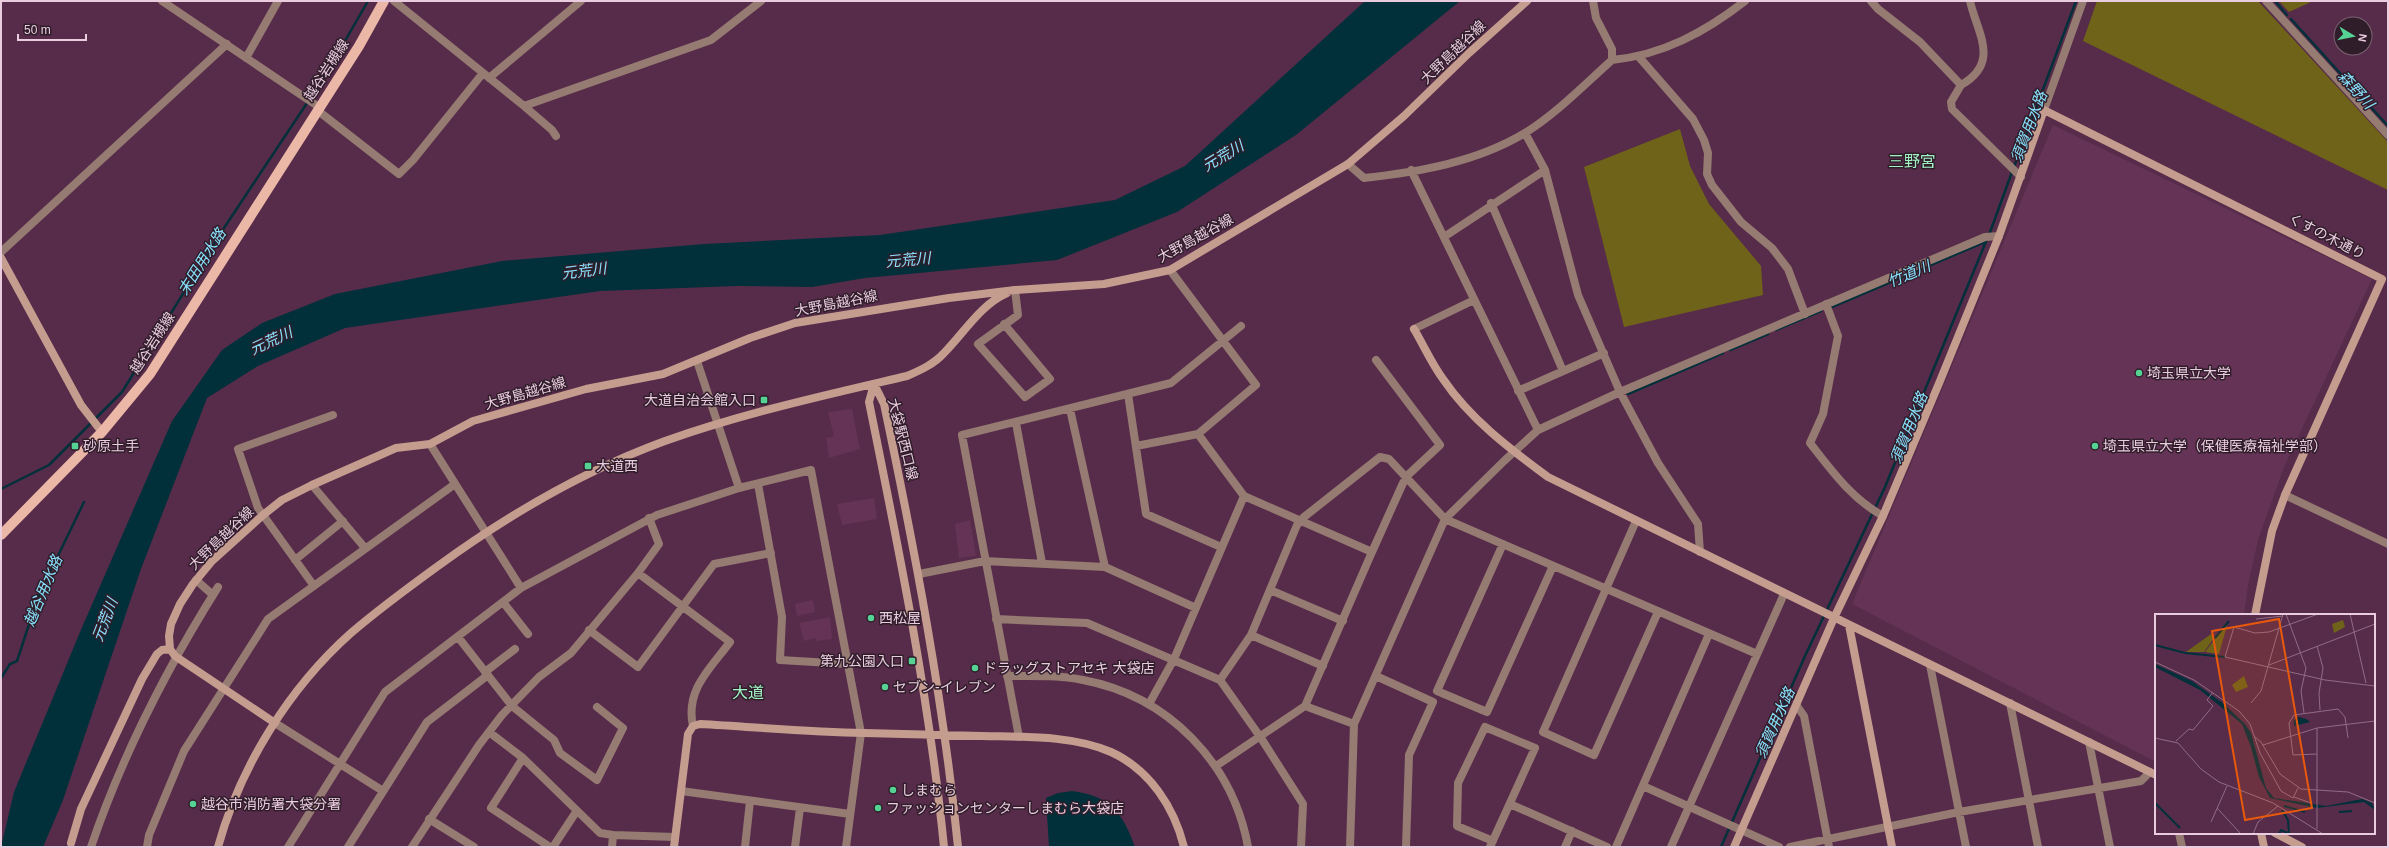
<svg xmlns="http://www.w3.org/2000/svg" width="2389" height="848" font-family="Helvetica,'Noto Sans JP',sans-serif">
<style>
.built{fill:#643356}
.green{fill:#6f6219}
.water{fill:#01303b}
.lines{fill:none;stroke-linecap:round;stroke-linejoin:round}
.stream{stroke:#01303b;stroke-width:2.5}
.street{stroke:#957b72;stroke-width:8}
.secondary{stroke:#c59d8f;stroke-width:8}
.primary{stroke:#ebb7a6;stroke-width:10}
.poi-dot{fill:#54d395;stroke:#301d2a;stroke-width:1.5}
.labels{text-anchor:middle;stroke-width:3;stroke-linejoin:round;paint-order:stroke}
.street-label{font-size:14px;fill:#e9cddf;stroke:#301d2a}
.poi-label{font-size:14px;fill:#e9cddf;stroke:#301d2a;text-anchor:start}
.water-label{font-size:15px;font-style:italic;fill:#88e3fe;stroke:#301d2a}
.quarter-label{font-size:16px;fill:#a2f1c5;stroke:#301d2a}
.inset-river{fill:none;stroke:#01303b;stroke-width:2}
.inset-road{fill:none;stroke:#916c86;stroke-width:1}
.view{fill:#e8590c;fill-opacity:0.15;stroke:#e8590c;stroke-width:2}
.inset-edge{fill:none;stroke:#e9cddf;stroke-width:2}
</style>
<rect width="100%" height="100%" fill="#572c4a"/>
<path class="built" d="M2053,125L2372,279L2284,467L2258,540L2248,585L2244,615H2156V762L1852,604Z
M852,409L860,449L829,458L826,438L834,436L828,412Z
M874,498L877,519L842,525L837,504Z
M970,520L976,556L959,558L955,524Z
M813,600L815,612L797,616L795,604Z
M830,617L832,639L816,641V638L804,641L799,623Z"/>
<path class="green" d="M2097,1H2258L2388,142V190L2083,41Z
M2279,1H2313L2289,12Z
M1680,129L1690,166L1709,204L1761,266L1763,295L1624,327L1584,167Z"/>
<path class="water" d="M1365,1H1460L1296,135L1177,212L1057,260L865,278L812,287L737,286L600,291L345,328L258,366L207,398L141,569L63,800L43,847H1L14,792L80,632L172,421L222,350L262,323L335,294L502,261L704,244L880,235L1115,200L1185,166Z
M1072,791C1110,796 1123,813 1135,847H1049L1046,798L1058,793Z"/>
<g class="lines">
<path class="stream" d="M2275,1L2287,15
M2291,19L2388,126
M2014,167L2076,1
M1989,235L2012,172
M1832,307L1985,242
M1776,330L1821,311
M1730,350L1768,334
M1628,394L1723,353
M1,489L49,465L122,392L222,231L323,79L368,1
M1,678L10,664L17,661L38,597L84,502
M1721,847L1805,656L1885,487L1987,239"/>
<path class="street" d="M162,1L319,107
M394,1L524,106L552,130L556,136
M1871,1L1878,9L1920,42L1961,85L1951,102L1952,109L2021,177
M2266,1L2388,135
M1639,57L1693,119L1704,140L1708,153L1707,174L1712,185L1741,222L1772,248L1788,269L1805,314
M246,58L278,1
M1612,60C1663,55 1705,32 1745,1
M489,78L581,1
M1961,85C2001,62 1977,33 1970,1
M524,106L711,40L761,1
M317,110L399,174L413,160L483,73
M2044,110L2083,1
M1525,133L1545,170L1578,295L1620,392L1658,463L1698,524L1700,552
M1348,164L1364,178C1419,172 1477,162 1525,133C1557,113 1584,85 1612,60V49L1596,18L1593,1
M1411,170L1538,430
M1491,203L1563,371
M1444,237L1545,170
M1,252L227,44
M1826,304L1838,336L1823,414L1810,443C1832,471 1851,498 1883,516
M1004,324L1050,379L1025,397L978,344L1018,315L1015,290
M1414,329L1474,300
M697,361L739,488
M1518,391L1604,353
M1128,394L1146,514L1221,547
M1070,409L1105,567
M1016,423L1042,563
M1198,434L1244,496
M430,444L521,588
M1136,446L1198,434L1256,385L1170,270
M758,484L782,617L780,660L848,664
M312,485L365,548
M2285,495L2388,544
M1636,521L1543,732L1594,755L1658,612
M1503,544L1437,691L1487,712L1553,566
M1372,552L1403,483L1409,474L1440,445L1376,360
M295,560L343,521
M638,573L730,642C710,669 685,690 693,726
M919,574L985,561L1105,567L1196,608
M196,580L213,595
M314,586L258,508L238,449L333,415
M1270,590L1343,621
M503,602L528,634
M996,619L1087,623L1220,680L1261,738L1303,804L1301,847
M589,630L638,667L714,564L771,553
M1251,635L1323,666
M458,637L512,706L554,740L560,753L597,780L623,728L597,707
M1930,665L1966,847
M485,672L515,649
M1007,676C1032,676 1058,675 1083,680C1168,696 1233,763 1248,847
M1376,676L1433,702L1409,755L1406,847
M1220,680L1251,635L1297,525L1304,517L1380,457L1389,459L1445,519L1757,654
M2010,703L2038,847
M1149,704L1174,659L1244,496L1372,552L1305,706L1216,766
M1305,706L1354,724
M1797,706L1804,716L1829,847
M275,723L383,791
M489,732L523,758L600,833L613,835
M1019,737L962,435L1171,383L1241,326
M2089,742L2110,847
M523,758L491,808L550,847
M1643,786L1779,847
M681,791L850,814
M1510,804L1607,847
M429,819L474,847
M2179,833L2182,847
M91,847C122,756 167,668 218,587
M147,847L149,835L184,751L268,619L455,484
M288,847L385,692L521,588L657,515L739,488L811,470L861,733L846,847
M348,847L427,722L488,675
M412,847L479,745L502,715L539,677L571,653L638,573L659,544L649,518
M553,847L576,812
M612,847L613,835L675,837
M745,847L750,801
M795,847L800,808
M1350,847L1354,724L1445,519L1504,461L1538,430L1620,392L1985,237L1999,236
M1490,847L1535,748L1485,727L1458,783L1457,826L1493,841
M1565,847L1572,831
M1616,847L1709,634
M1671,847L1784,594
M1790,847L1959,812L2141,781L2150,772"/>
<path class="secondary" d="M1,258L81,405L102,432
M1414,329C1424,346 1432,364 1443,379C1470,419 1510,449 1548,477L2156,775
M874,384L884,404C915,551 943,698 958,847
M874,384L869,402C899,550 929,697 944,847
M1849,625L1892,847
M275,723L175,656L170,649L169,636L171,624L180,604L193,584L212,561L263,515L282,500L312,485L396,448L430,444L473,421L586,389L663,374L750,338L795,323L949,298L1015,290L1104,284L1170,270L1348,164L1404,116L1469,53L1527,1
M2261,833L2264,847
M2275,833L2302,847
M71,843L81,809L142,679L157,654L162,650L170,649
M218,847C240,767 289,688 351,633C379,609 409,587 438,566C508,515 583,471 665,441C744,413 826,395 907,376C921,370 934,364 944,353C964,333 980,305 1007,293
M674,847L688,734L693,726L700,724C755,727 809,732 864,733C903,734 943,735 982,736C1023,737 1072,735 1111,752C1150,770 1174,807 1184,847
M1734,847L1834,618L1883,516L1940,381L1999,236L2044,110L2382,279L2285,495L2272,531L2255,615"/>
<path class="primary" d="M1,535L102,432L150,374L359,46L384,1"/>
</g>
<g class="poi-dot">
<circle cx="2139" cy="373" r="4"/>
<rect x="760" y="396" width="8" height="8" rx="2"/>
<rect x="71" y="442" width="8" height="8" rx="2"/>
<circle cx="2095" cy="446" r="4"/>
<rect x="584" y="462" width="8" height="8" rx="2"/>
<circle cx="871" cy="618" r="4"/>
<rect x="908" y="657" width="8" height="8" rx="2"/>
<circle cx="975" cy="668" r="4"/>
<circle cx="885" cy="687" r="4"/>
<circle cx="893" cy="790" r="4"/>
<circle cx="193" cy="804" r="4"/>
<circle cx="878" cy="808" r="4"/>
</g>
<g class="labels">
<g class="street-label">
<text transform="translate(1453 52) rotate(-44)" y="5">大野島越谷線</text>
<text transform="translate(326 70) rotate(-57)" y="5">越谷岩槻線</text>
<text transform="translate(2327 236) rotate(27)" y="5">くすの木通り</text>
<text transform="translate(1195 238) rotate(-29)" y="5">大野島越谷線</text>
<text transform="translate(836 303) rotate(-11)" y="5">大野島越谷線</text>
<text transform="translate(152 343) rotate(-57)" y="5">越谷岩槻線</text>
<text transform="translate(525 393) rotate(-16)" y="5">大野島越谷線</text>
<text transform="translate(903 439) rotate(76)" y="5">大袋駅西口線</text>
<text transform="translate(221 538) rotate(-44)" y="5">大野島越谷線</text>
</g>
<g class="poi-label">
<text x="2147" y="378">埼玉県立大学</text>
<text x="756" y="405" text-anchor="end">大道自治会館入口</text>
<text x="83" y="451">砂原土手</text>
<text x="2103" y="451">埼玉県立大学（保健医療福祉学部）</text>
<text x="596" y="471">大道西</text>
<text x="879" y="623">西松屋</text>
<text x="904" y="666" text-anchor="end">第九公園入口</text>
<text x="983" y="673">ドラッグストアセキ 大袋店</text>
<text x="893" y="692">セブン-イレブン</text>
<text x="901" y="795">しまむら</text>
<text x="201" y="809">越谷市消防署大袋分署</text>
<text x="886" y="813">ファッションセンターしまむら大袋店</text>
</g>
<g class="water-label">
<text transform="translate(2356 90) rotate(48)" y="5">森野川</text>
<text transform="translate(2029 127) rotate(-69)" y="5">須賀用水路</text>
<text transform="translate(1223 156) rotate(-31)" y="5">元荒川</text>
<text transform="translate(908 260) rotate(-5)" y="5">元荒川</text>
<text transform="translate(202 262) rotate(-58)" y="5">末田用水路</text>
<text transform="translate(584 271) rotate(-7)" y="5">元荒川</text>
<text transform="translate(1909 274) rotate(-23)" y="5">竹道川</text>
<text transform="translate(271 341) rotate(-25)" y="5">元荒川</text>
<text transform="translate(1909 428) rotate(-68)" y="5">須賀用水路</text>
<text transform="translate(43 591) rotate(-67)" y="5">越谷用水路</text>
<text transform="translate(105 620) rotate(-69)" y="5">元荒川</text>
<text transform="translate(1775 723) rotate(-66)" y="5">須賀用水路</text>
</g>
<g class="quarter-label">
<text x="1912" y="167">三野宮</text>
<text x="748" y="698">大道</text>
</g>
</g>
<g transform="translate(2155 614)">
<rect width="220" height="220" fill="#572c4a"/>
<path d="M188,6L190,13L179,19L177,10ZM73,8L64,40L50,38ZM56,20L59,24L49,38H31ZM89,62L93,73L81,78L77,71Z" fill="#6f6219"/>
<path d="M0,50L37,67L69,90L90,110L96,119L111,174L119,184L171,192L207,185L217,189L220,196L209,188L162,194L115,184L104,163L96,133L87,110L45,76L0,53ZM144,103L151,105L155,108L139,112V106Z" fill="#01303b"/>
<path class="inset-river" d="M60,24L74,7M0,31L30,39L70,43M0,189L25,214M129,192L150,198M127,196L133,206L134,220M184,198L197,197M124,220L126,216L133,219"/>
<path class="inset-road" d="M131,0L151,54L146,77L149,99M163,0L114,18L100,19L79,13L70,43L170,66L220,72M195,0L211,69M101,5L128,2M162,32L168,54L164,79L165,96M0,48L39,66L84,97L95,110L105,139L126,177L138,184L143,174M114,51L220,10M96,89L106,77L128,0M162,114V215M100,123L106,128L125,160M0,124L23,129L46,155L64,168L118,189L168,220M21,127L34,115L38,116L58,92L52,86L58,78M108,131L162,114L220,107M162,140L138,141L134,109L139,101L183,95L190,103L193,124M125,160L146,175L193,178L220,189M139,183L156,189M62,194L86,220M56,208L72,172M98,220L103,208L123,192"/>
<path class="view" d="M124,5L157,194L90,206L57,17Z"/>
<rect width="220" height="220" class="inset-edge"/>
</g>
<rect width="2389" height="848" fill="none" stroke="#e9cddf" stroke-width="4"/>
<g transform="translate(2353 36) rotate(100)"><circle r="19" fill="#301d2a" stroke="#7a6372"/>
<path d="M0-3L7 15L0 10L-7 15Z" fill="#54d395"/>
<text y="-6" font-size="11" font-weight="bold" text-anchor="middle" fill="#e9cddf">N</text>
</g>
<path d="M18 34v6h68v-6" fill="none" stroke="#e9cddf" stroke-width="2"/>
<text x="24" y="34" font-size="12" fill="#e9cddf" stroke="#301d2a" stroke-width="3" paint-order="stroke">50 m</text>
</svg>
